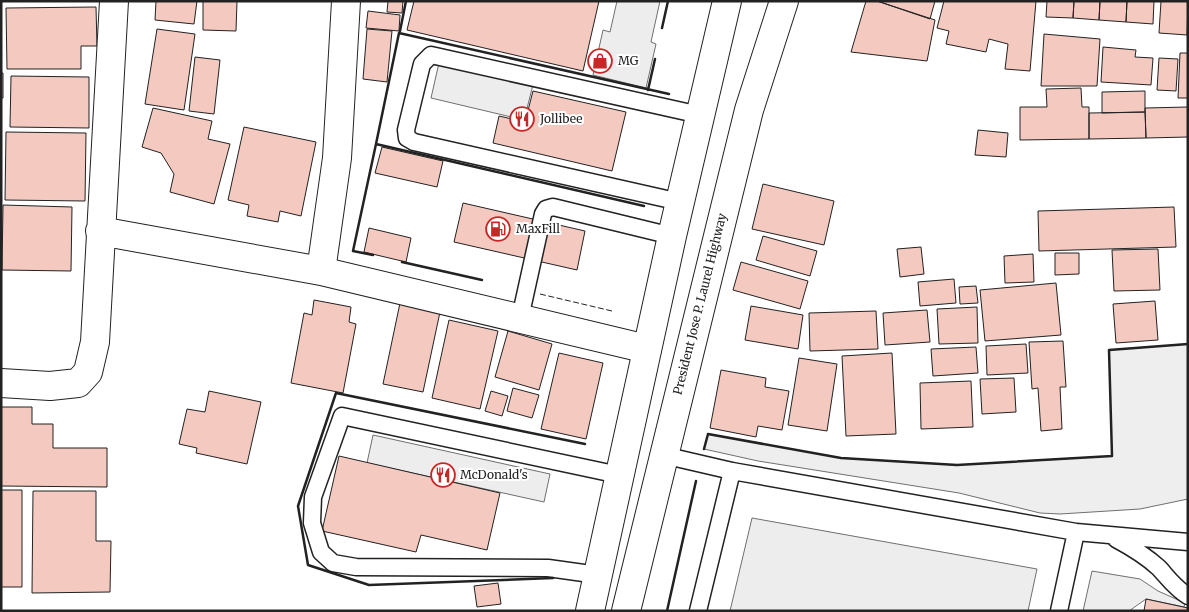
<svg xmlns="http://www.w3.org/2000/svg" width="1189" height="612" font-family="Merriweather,serif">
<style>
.green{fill:#eee;stroke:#6f6f6f}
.parking{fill:#ededed;stroke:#6f6f6f}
.building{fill:#f3c9c0;stroke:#222}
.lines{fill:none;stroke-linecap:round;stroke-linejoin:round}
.service-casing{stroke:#222;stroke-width:19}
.minor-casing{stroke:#222;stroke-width:30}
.trunk-casing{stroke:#222;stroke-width:30}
.service{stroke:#fff;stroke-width:16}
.minor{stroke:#fff;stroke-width:28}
.trunk{stroke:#fff;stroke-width:28}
.fence{stroke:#222;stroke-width:1;stroke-dasharray:6 2.5;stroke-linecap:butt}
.wall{stroke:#222;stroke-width:2.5}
.labels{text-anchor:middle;stroke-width:4;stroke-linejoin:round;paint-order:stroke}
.poi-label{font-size:12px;fill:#222;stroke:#fff;text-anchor:start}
.street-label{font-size:12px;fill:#222;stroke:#fff}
</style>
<rect width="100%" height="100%" fill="#fff"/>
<path class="green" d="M1188,344V499L1140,509L1060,514L1040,513L959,493L758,461L704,449L708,434L841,458L957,465L1112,456L1109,350Z
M1092,571L1140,579L1158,591L1185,603L1184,607L1146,599L1129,611H1083Z"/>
<path class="parking" d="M617,1H660L651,42L656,44L646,88L593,75L603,30L610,32Z
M441,54L535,77L524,120L431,98Z
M373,435L550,474L544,502L367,463Z
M752,518L1037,569L1028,611H730Z"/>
<path class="building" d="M156,1H197L194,24L155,20Z
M203,1H237L236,31L203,30Z
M388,1H403L402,13L387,12Z
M414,1H599L583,71L407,30Z
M866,1H877L935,20L927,61L851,52Z
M877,1H935L930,19Z
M944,1H1036L1030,71L1005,69L1008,44L989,39L986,52L946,44L949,31L937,28Z
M1047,1H1074L1073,18L1046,17Z
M1074,1H1100L1099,20L1073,18Z
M1100,1H1127L1126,22L1099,20Z
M1127,1H1154L1153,24L1126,22Z
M1161,1H1188L1187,35L1159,33Z
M96,7L97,46H81V69H7L6,8Z
M368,11L400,15L399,31L366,28Z
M157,29L195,34L184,110L145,104Z
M367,29L392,31L387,82L363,79Z
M1044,34L1100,39L1097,86H1041Z
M1103,47L1136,50L1135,57L1153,58L1151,85L1101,82Z
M1180,53H1188V98H1178Z
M195,57L220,60L214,114L189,111Z
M1159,58L1178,59L1176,91L1157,90Z
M1,73H3V98H1Z
M11,76L89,77V128L10,127Z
M1081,88L1082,107H1089V139L1020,140V107H1047L1046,89Z
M533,91L626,112L612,171L493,143L499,116L525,122Z
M1145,91V112L1102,113V92Z
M1188,107V137L1146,138L1145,108Z
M153,108L212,121L208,139L230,144L214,204L170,192L174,174L161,153L142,147Z
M1145,112L1146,138L1089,139V113Z
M244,127L316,142L301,216L280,211L278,222L247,216L249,205L228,200Z
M978,130L1008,133L1006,157L975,155Z
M6,132L86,133L85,201L5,200Z
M382,147L443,161L437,187L375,173Z
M763,184L834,201L824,245L752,229Z
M463,203L585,231L577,270L454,242Z
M3,205L72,207L71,271L2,270Z
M1174,207L1176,247L1039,251L1038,211Z
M369,228L411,238L406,262L364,252Z
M763,236L817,251L810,276L756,260Z
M921,247L924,274L900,277L897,249Z
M1158,249L1160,290L1114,291L1112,250Z
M1055,253H1079V274L1055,275Z
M1033,254L1034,282L1005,283L1004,256Z
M741,262L808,281L800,309L733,290Z
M954,279L956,303L920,306L918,282Z
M1056,283L1061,335L985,341L980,290Z
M976,286L978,303L960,304L959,287Z
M314,300L351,307L349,322L356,324L343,393L291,383L304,313L312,315Z
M1155,301L1158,340L1116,343L1113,304Z
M400,303L440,312L423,392L383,384Z
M751,306L803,315L798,349L745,340Z
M977,307L978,343L939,344L937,309Z
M927,310L930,342L885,345L883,313Z
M876,311L878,349L810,351L809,313Z
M449,320L498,331L480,409L432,398Z
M508,331L552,344L539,390L495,377Z
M1063,341L1066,387H1060L1062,429L1041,431L1038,388L1032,389L1029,342Z
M1026,344L1028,373L987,375L986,346Z
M976,347L978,373L933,376L931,349Z
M559,353L603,363L586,439L541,429Z
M892,353L896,434L846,436L842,356Z
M799,358L837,364L827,431L788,425Z
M721,370L766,378L765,387L789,391L782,430L758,426L756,437L710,428Z
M1014,378L1016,412L982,414L980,379Z
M971,381L973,427L921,429L920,383Z
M513,388L539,395L532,418L507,411Z
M209,391L261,402L247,464L196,453L197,448L179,444L187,409L205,412Z
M491,391L508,396L502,416L485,411Z
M1,407H32V424H53V448H107V487L1,486Z
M339,456L500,493L487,550L421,535L416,552L322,531Z
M1,490H22V587H1Z
M33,491H96V541H111L110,592L32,593Z
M498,583L501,604L477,607L474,586Z
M1146,599L1188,608V611H1144Z"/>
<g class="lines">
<g class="service-casing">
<path id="service" d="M680,202L414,142L407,138L406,130L422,64L431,55L700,115
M520,318L543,214L546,209L553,207L672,236
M663,455L732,471L1076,532L1188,542
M1116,539C1131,547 1146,556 1159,568C1169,579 1175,588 1188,596
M598,575L548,568L356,567L333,563L321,552L312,523L313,497L342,416L619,475
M698,611L732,471
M1059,611L1076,532"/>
</g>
<g class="minor-casing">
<path id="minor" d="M100,231L321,271L647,349
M321,271L337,158L346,1
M1,383L50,386L78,383L88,372L95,342L114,1"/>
</g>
<g class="trunk-casing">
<path id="trunk" d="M590,611L672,236L727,1
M626,611L749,110L784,1"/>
</g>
<use href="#service" class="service"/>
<use href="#minor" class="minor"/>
<use href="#trunk" class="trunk"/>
<path class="fence" d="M540,294L612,311"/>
<path class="wall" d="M662,28L668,1
M400,31L406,1
M648,90L655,59
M644,206L376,144L399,33L669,94
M373,255L353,251L376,144
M402,262L482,280
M704,449L708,434L841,458L957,465L1112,456L1109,350L1188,344
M553,578L369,585L308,565L298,506L336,393L585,444
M667,611L696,481"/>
</g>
<defs>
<g id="shop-ring" transform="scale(1.25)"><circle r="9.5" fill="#fff" stroke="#c62828" stroke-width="1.5"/><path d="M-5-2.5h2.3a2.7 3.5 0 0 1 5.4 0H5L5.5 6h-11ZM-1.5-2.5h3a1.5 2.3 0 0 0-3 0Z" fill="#c62828"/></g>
<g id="restaurant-ring" transform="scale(1.25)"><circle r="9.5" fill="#fff" stroke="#c62828" stroke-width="1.5"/><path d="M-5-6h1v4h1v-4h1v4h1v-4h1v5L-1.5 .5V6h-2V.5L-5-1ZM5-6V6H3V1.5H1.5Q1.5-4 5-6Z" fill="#c62828"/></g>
<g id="fuel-ring" transform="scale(1.25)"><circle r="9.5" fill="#fff" stroke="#c62828" stroke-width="1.5"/><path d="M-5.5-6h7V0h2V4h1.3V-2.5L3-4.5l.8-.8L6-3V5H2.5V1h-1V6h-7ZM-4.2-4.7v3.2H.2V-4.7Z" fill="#c62828"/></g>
</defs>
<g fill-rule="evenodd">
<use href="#shop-ring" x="600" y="61"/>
<use href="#restaurant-ring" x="522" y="119"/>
<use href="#fuel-ring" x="498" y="229"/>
<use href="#restaurant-ring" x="443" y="475"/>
</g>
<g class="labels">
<g class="poi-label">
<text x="618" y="65">MG</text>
<text x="540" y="123">Jollibee</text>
<text x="516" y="233">MaxFill</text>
<text x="460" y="479">McDonald's</text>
</g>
<g class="street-label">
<text transform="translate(700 304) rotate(-76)" y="4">President Jose P. Laurel Highway</text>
</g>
</g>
<rect width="1189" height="612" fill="none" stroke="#222222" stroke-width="5"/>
</svg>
